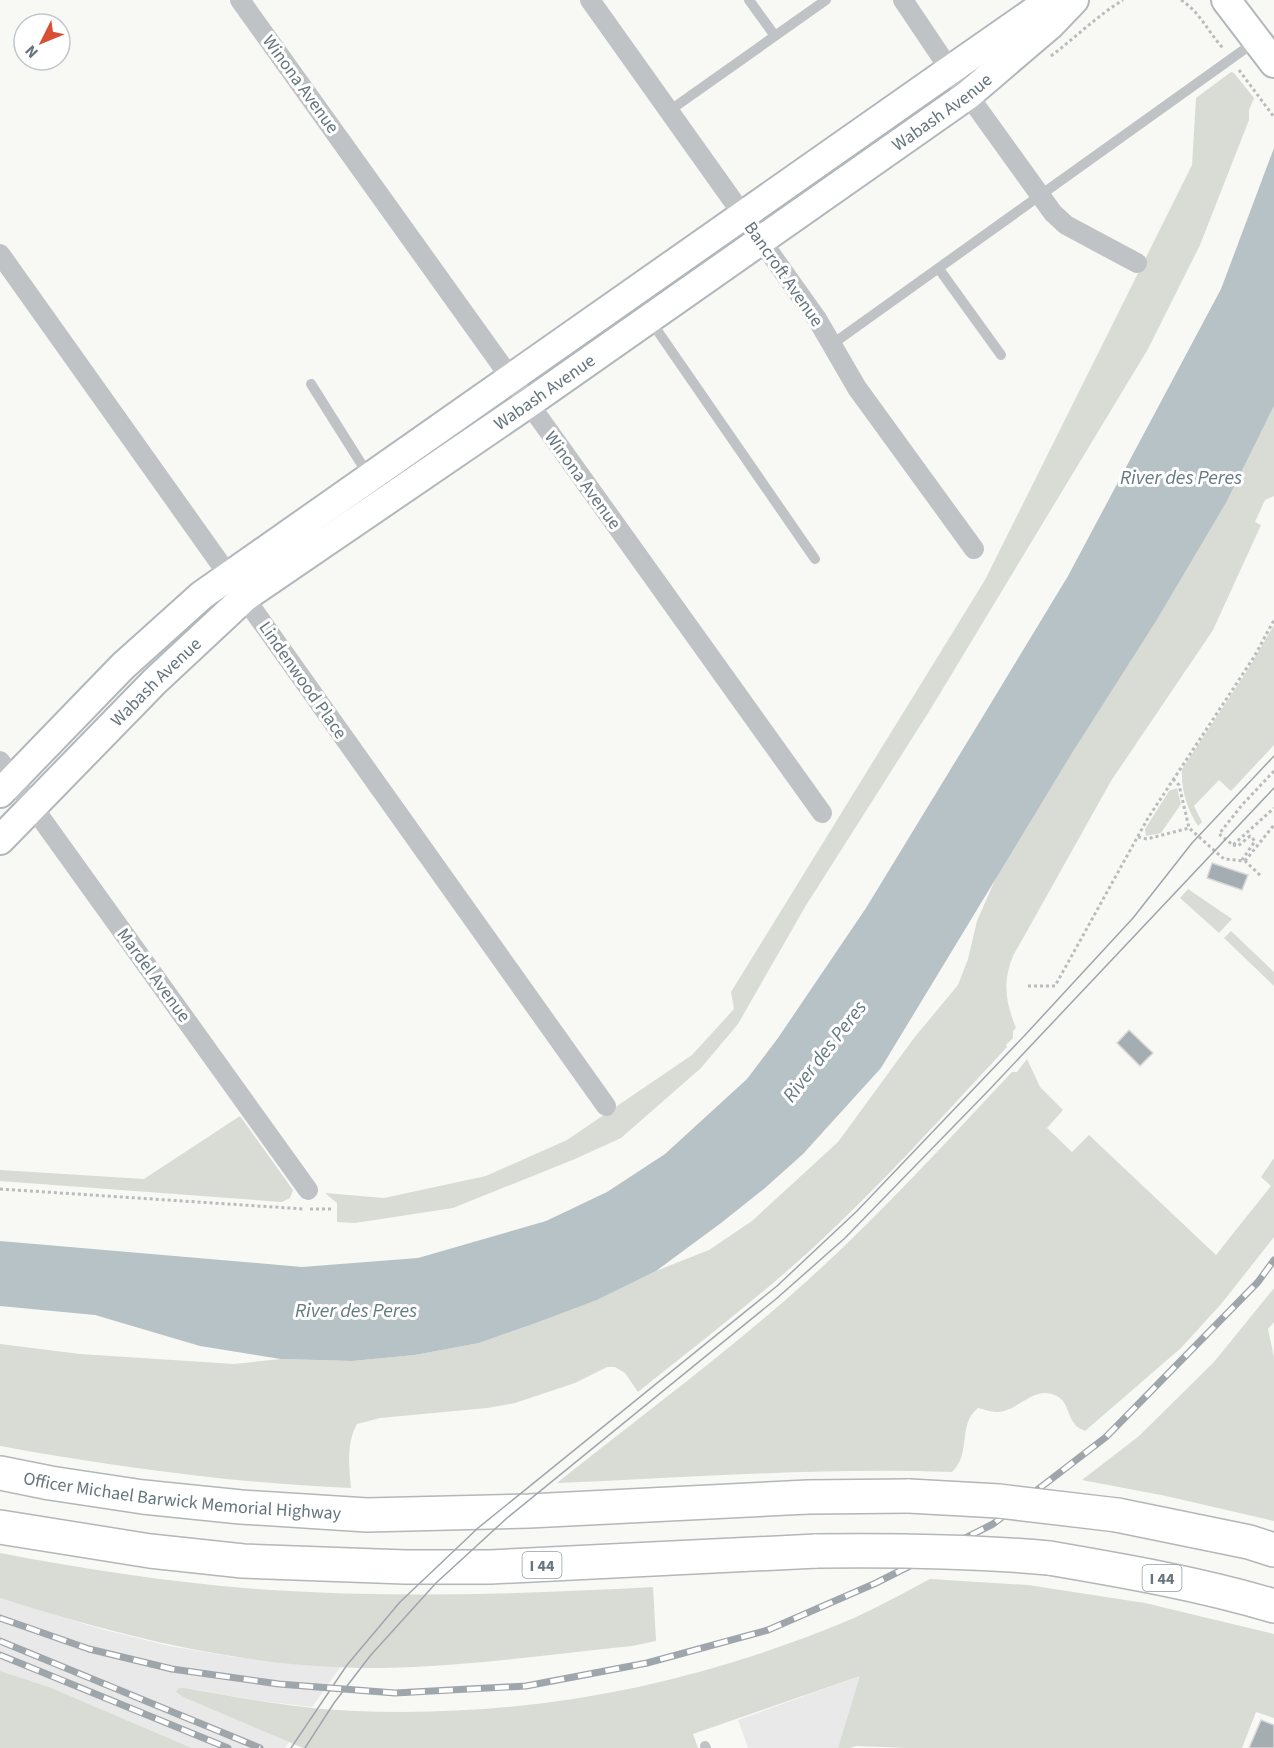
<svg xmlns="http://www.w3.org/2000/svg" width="1274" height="1748" font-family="'Source Sans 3',sans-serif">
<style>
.built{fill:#e8e9e8}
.green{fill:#d8dcd5}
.water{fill:#b6c2c6}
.building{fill:#a4adb2;stroke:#d9d9d8;stroke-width:1.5}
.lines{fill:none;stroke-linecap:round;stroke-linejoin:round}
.secondary-casing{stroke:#b1b7bb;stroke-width:32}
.motorway-casing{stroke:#b2b7b9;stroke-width:36}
.path{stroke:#b9bcbe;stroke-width:3;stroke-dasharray:3 3;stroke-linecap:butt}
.service{stroke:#bfc3c6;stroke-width:10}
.minor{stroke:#bfc3c6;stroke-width:20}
.secondary{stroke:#fff;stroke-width:28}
.motorway{stroke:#fff;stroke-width:33}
.tram{stroke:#9fa6ab;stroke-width:1.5}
.rail-casing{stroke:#9fa6ab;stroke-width:7}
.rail{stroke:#fff;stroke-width:4.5;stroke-dasharray:14;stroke-linecap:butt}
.motorway-bridge-casing{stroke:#b2b7b9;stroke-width:36;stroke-linecap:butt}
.motorway-bridge{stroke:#fff;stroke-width:33}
.labels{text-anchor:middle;stroke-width:6;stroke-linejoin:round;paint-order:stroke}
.shield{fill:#fff;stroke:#939ea5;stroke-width:1.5}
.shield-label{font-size:16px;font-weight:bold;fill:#65757e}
.street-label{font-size:18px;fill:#65757e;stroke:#fff}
.water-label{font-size:20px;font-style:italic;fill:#657a7f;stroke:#fff}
</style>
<rect width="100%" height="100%" fill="#f8f8f5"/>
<path class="built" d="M0,1598L101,1629L169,1646L234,1657L341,1666L312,1707L254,1700L185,1688V1698L289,1742L285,1748H192L49,1687L0,1671Z
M863,1675L838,1748H748L738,1720Z"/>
<path class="green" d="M1231,72L1234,73L1254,98L1249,110V120L1200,245L1148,349L930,710L805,907L738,1024L701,1068L621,1138L575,1159L453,1208L355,1223L337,1222V1203L325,1193L384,1198L486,1176L567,1140L692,1055L734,1009L731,992L985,580L1192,165L1196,98Z
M1274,406V496L1265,500L1255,522L1261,525L1213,630L1111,781L1013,956C1002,983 1006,1003 1016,1028L1013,1031V1038L1006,1045L1007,1047C944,1115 882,1184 814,1247C758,1298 697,1345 638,1392L625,1373L615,1367H607L575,1383L515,1403L487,1408L380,1418L357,1424C346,1444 349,1466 351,1488C232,1483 116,1467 0,1446V1344L80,1354L234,1364L281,1359L352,1361L415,1355L479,1343L536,1323L597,1300L656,1271L709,1250L752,1221L838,1142L914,1038L958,985L968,959L977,921L998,873L1227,501Z
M1274,625V745L1231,791L1219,780L1194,806L1202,822L1198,826C1187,809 1181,790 1182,769L1247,671Z
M1177,788L1181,804L1161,833L1146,836L1145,829L1169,791Z
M1188,889L1232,919L1219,933L1180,898Z
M1231,931L1274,972V986L1224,938Z
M1027,1059L1040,1087L1063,1110L1047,1128L1072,1152L1089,1135L1216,1255L1271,1186L1261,1177L1274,1158V1237L1222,1303L1181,1348L1085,1431C1081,1429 1076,1427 1074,1423C1067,1414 1068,1402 1057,1396C1033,1384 1019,1412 996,1412C991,1412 983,1409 978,1408C957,1425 972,1453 952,1472C820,1467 689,1478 557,1483C641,1416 728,1352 808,1280C880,1215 945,1143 1012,1072H1017Z
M240,1116L293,1190L290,1198L282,1202L0,1181V1170L144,1179Z
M1274,1288V1322L1268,1329L1274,1357V1521L1166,1496L1082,1480L1139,1436L1214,1362Z
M0,1553C90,1570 180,1584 271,1590C398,1598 526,1594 653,1587L656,1641L632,1646C549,1654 466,1667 383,1668C249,1669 126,1638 0,1598Z
M930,1579L1028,1585L1145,1603L1274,1634V1718L1256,1712L1242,1748H908L856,1746L850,1748H838L860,1676L693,1734L698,1748H303L185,1698L176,1692L179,1688H185C241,1698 298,1709 355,1711C530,1718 693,1686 854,1618C880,1606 905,1592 930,1579Z
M0,1671L49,1687L192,1748H0Z"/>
<path class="water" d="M1274,148V406L1227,501L1156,621L1072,753L881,1068L803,1154L765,1188L721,1223L656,1271L597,1300L536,1323L479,1343L415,1355L352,1361L281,1359L200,1346L95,1315L0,1306V1241L302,1267L418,1258L546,1221L607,1192L665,1154L747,1079L778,1038L866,908L988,708L1068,576L1221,289Z"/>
<path class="building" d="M1212,863L1248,875L1242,890L1207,878Z
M1129,1030L1153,1053L1140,1066L1117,1043Z
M1261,1720L1274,1725V1748H1249Z"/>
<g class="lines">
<g class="secondary-casing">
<g id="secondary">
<path d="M1226,0L1274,63"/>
<path d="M0,793L123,666L202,595L950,70L1039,8L1055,0"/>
<path id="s1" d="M0,840L155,681L245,597L529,403L968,95L1051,24L1074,0"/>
</g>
</g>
<g class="motorway-casing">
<g id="motorway">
<path id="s2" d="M0,1473L50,1483L143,1497L241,1507L367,1515L529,1511L808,1497L909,1496"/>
<path d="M1117,1515L1249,1542L1274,1550"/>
<path d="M0,1527L150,1551L243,1561L405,1567H490L817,1551"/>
<path d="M1049,1558C1125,1571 1200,1584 1274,1606"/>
</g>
</g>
<path class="path" d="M1181,0C1200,12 1208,32 1223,48
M1051,56C1076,37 1097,16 1123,0
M1239,70L1274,117
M1274,771L1242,805L1219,834L1233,845L1274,808
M1173,779L1179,785L1189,828L1224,859L1245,861L1261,876
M1138,837L1147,839L1189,828
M1233,845L1238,846L1250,836L1255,841L1242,860
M1245,861L1274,825
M1028,986H1055L1148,818L1254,657L1274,620
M0,1189L304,1209
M310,1209H333"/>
<path class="service" d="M749,0L775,36
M669,111L826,0
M939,269L1001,355
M650,320L815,559
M831,345L1256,41
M311,384L369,476
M705,1746L706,1748"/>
<path class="minor" d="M240,0L822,813
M590,0L817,319L857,388L974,549
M903,0L950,70L1053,213L1066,225L1137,263
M0,254L606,1106
M0,761L308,1190"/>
<use href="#secondary" class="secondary"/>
<use href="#motorway" class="motorway"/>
<path class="tram" d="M291,1748L347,1665L400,1602L478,1528L777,1286L857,1211L1026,1034L1133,918L1192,843L1274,756
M305,1748L334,1703L370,1656L436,1583L507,1518L776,1299L845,1238L989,1090L1274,788"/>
<g class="rail-casing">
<path id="rail" d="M0,1618L89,1649L172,1669L279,1684L395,1693L526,1686L647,1663L768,1630L876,1583L993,1524L1106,1437L1258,1282L1274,1260
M0,1641L260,1748
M0,1655L228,1748"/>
</g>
<use href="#rail" class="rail"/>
<g class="motorway-bridge-casing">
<path id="motorway-bridge" d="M909,1496L999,1501L1117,1515
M817,1551C894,1550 972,1551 1049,1558"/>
</g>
<use href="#motorway-bridge" class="motorway-bridge"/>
</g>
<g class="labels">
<g class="shield">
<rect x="522.5" y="1552" width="39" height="26" rx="4.5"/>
<rect x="1142.5" y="1565" width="39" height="26" rx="4.5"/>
</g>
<g class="shield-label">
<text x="542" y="1571">I 44</text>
<text x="1162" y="1584">I 44</text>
</g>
<g class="street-label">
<text transform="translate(301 84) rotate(54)" y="6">Winona Avenue</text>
<text dy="6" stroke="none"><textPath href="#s1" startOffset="1194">Wabash Avenue</textPath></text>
<text transform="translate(784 274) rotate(55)" y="6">Bancroft Avenue</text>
<text dy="6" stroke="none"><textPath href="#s1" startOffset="708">Wabash Avenue</textPath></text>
<text transform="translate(583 480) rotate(54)" y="6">Winona Avenue</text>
<text transform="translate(303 680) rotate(55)" y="6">Lindenwood Place</text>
<text dy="6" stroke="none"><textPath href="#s1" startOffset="222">Wabash Avenue</textPath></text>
<text transform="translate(154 975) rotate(54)" y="6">Mardel Avenue</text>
<text dy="6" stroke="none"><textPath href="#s2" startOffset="184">Officer Michael Barwick Memorial Highway</textPath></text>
</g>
<g class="water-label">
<text x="1181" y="484">River des Peres</text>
<text transform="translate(824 1051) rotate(-52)" y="7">River des Peres</text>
<text x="356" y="1317">River des Peres</text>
</g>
</g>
<g transform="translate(42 42) rotate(227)"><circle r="28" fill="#ffffff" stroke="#c1c8cb" stroke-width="1.5"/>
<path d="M0-4.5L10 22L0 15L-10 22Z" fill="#d75035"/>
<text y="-9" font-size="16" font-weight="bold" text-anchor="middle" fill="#65757e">N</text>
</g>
</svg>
